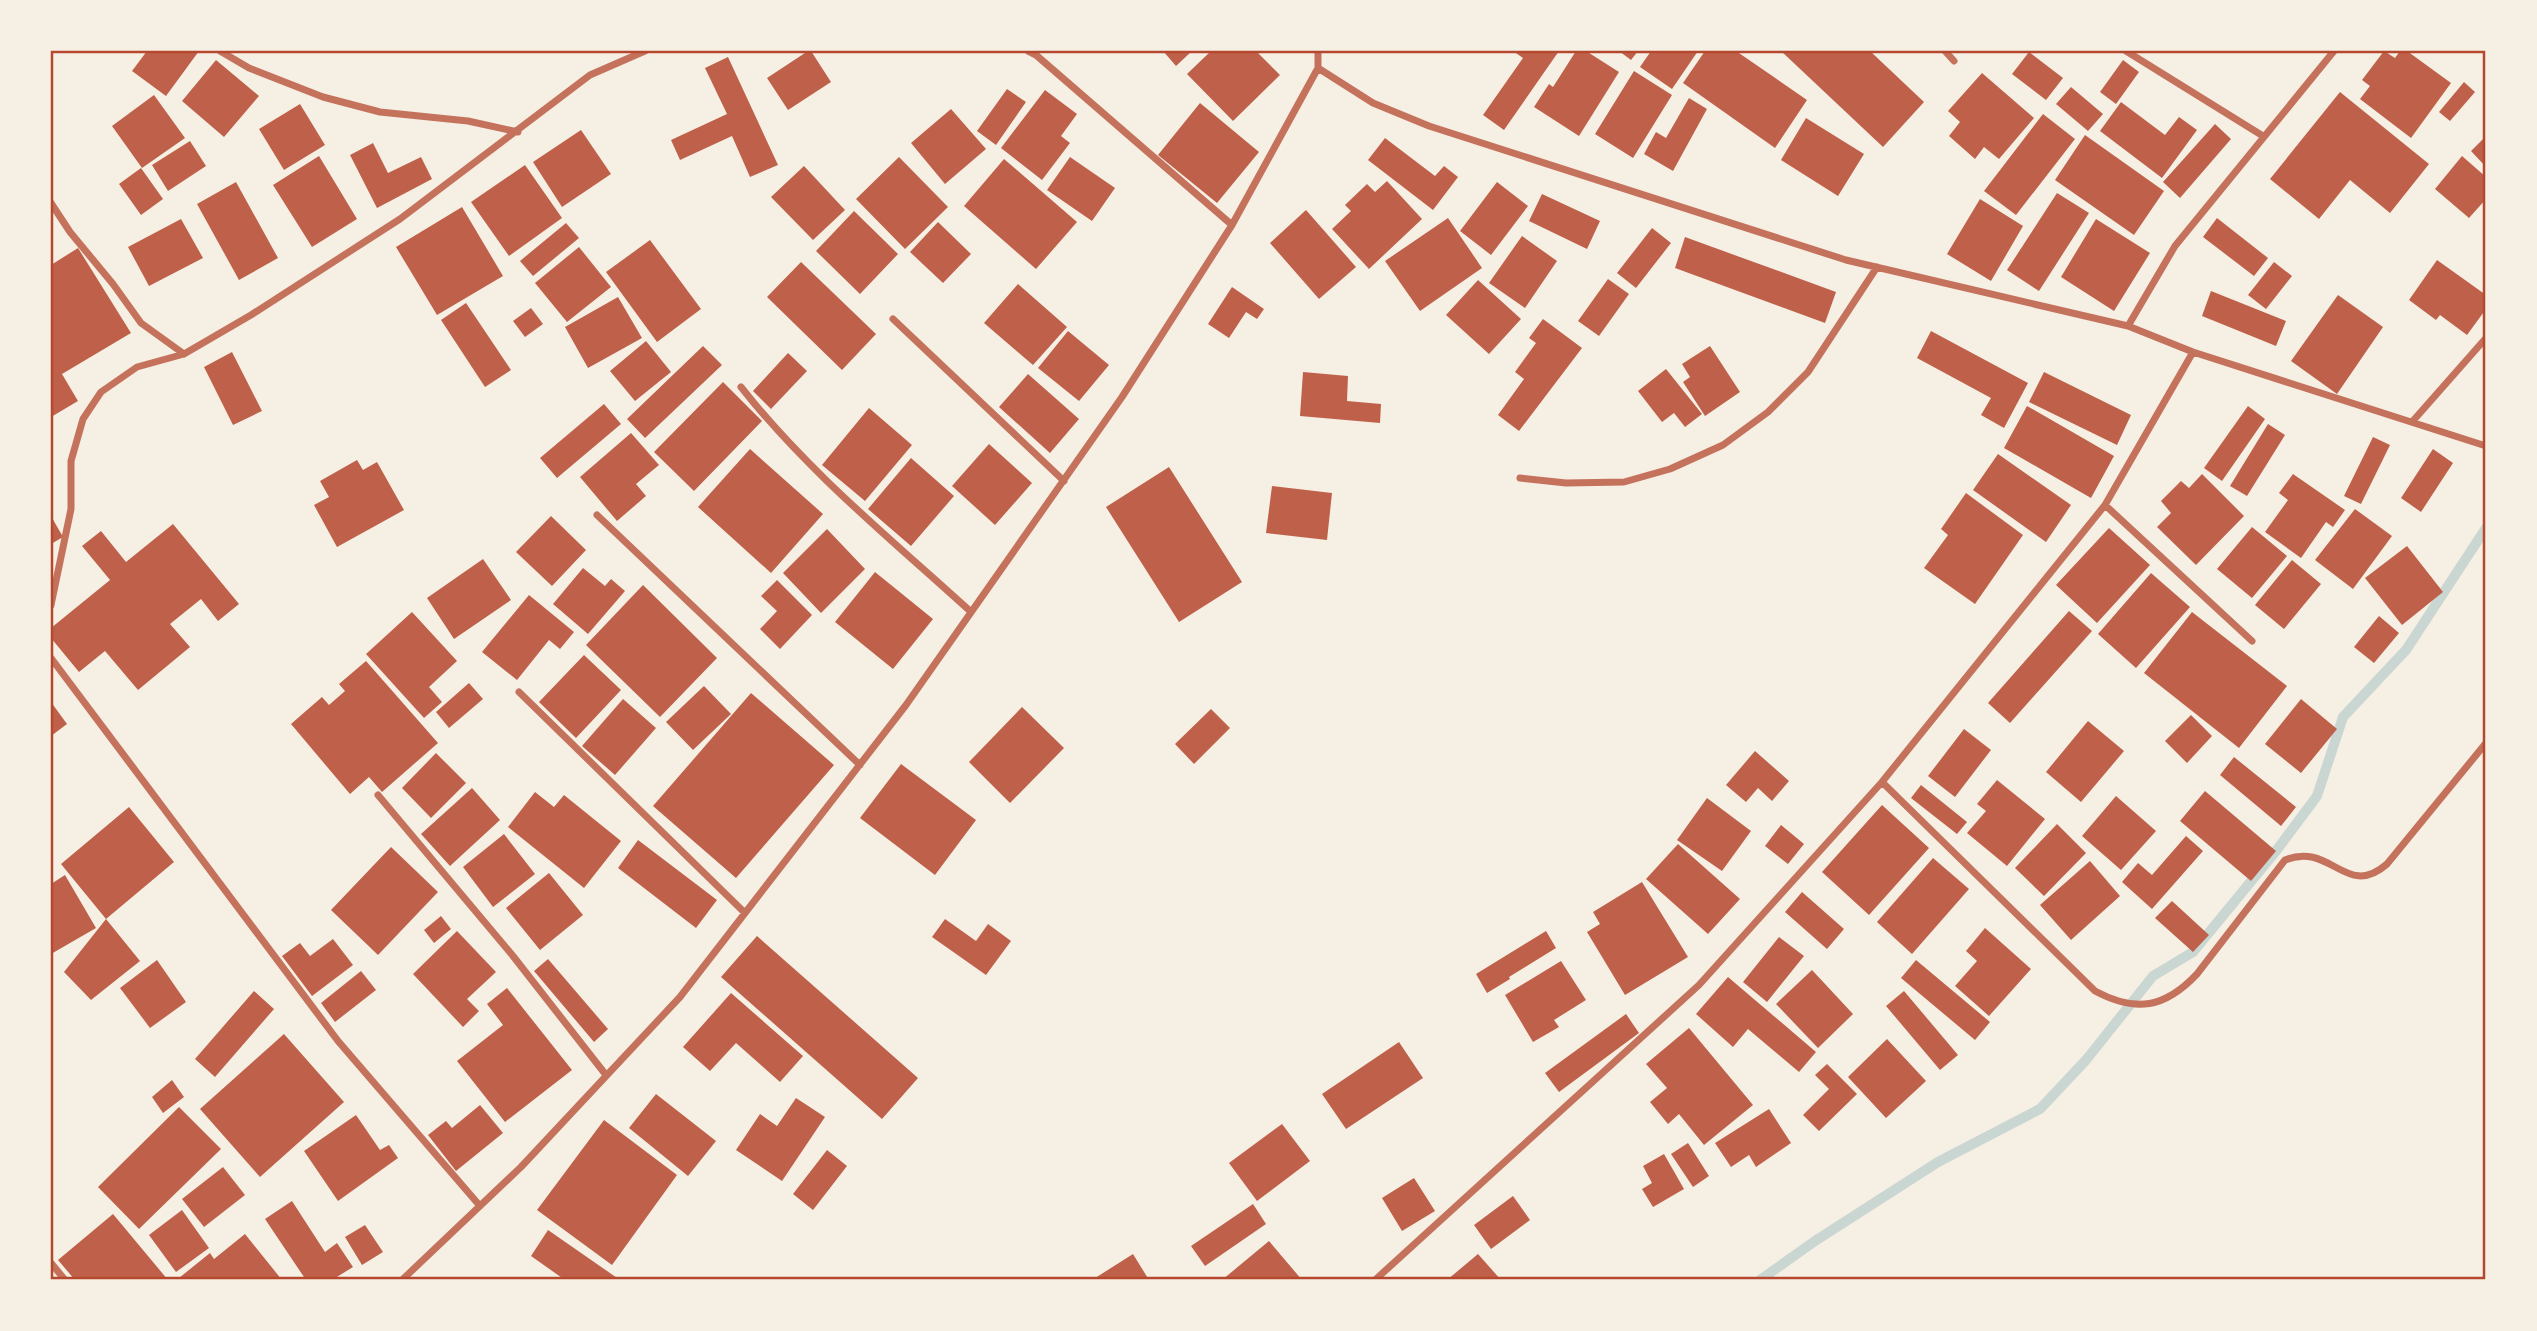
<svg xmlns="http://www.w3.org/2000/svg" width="2537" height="1331" font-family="Commissioner,sans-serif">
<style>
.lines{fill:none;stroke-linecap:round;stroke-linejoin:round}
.stream{stroke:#c9d6d2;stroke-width:10}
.building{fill:#bf614a}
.minor{stroke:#c5725c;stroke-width:7}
.neatline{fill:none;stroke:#b5482f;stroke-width:2.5}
</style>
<rect width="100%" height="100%" fill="#f6efe4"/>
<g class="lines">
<path class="stream" d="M1760,1280L1815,1241L1938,1162L2040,1109L2086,1060L2153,976L2193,952L2276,851L2317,796L2343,717L2406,650L2486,528"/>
</g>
<path class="building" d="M147,51H199L166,96L132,71Z
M808,51H811L831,82L788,110L767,78Z
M1163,51H1192L1176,66Z
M1211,51H1256L1280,75L1233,121L1187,74Z
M1513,51H1559L1504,130L1483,115L1523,58Z
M1576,51H1586L1619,72L1579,136L1534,107L1549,84L1553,87Z
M1619,51H1638L1631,60Z
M1651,51H1698L1672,89L1640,67Z
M1705,51H1736L1807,100L1775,148L1683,83Z
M1781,51H1870L1924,102L1883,147Z
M2384,51L2395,58L2400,51H2407L2451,83L2411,138L2360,99L2370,86L2362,80Z
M2029,52L2063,78L2046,100L2012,74Z
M728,57L778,165L750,177L732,136L680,160L671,140L727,114L705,68Z
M216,60L259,96L224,137L182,101Z
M2123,60L2139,72L2116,104L2100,92Z
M1634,71L1672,95L1633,158L1595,134Z
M1982,73L2034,118L1999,159L1984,147L1975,159L1949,136L1960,122L1948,111Z
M2464,82L2475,92L2450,121L2439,112Z
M2071,87L2103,114L2088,131L2056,104Z
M1007,89L1026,102L996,145L977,131Z
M1045,90L1077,114L1061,136L1070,143L1042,180L1001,148Z
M2340,92L2429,164L2390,213L2350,180L2319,219L2270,179Z
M154,95L185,138L142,168L112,126Z
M1689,98L1707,109L1673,171L1644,154L1656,132L1666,138Z
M2121,102L2165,135L2179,117L2197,130L2162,178L2100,131Z
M1200,103L1259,152L1217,203L1158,155Z
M300,104L325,145L284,170L259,129Z
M951,109L986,149L945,184L911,143Z
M2043,114L2075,139L2016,215L1984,191Z
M1806,118L1864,154L1838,196L1781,160Z
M2215,124L2231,139L2180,198L2163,182Z
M581,130L611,174L562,207L533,162Z
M2085,135L2164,191L2134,235L2055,180Z
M2486,136V167L2471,151Z
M1385,138L1435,176L1444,166L1458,177L1433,210L1368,160Z
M190,141L206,166L168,191L152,165Z
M373,143L388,173L421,157L432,179L377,208L350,155Z
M319,156L357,219L312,247L273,185Z
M2462,156L2486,177V199L2469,218L2435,189Z
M899,157L948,207L905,249L856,199Z
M1070,157L1115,188L1092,221L1047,190Z
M1004,159L1077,222L1036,269L964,206Z
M525,165L562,218L509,256L471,202Z
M804,166L845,210L813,240L771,197Z
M141,168L163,199L141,215L119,184Z
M1387,181L1422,219L1369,269L1332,229L1351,211L1345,205L1367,184L1375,192Z
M236,182L278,258L239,280L197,204Z
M1497,182L1528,206L1491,255L1460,231Z
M2057,193L2089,213L2039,291L2007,270Z
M1542,194L1600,221L1587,249L1529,221Z
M1980,199L2023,226L1991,281L1947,254Z
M462,207L503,276L437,315L396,247Z
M1306,210L1356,267L1319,299L1270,243Z
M854,211L898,254L860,294L816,251Z
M1448,218L1482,268L1420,311L1385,261Z
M2217,218L2268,258L2254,276L2203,237Z
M181,219L203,258L149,286L128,247Z
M2096,219L2150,253L2114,311L2061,277Z
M938,222L971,254L943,283L910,252Z
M566,223L579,238L533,276L520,261Z
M1652,228L1671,243L1636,288L1617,273Z
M1522,236L1557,261L1525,308L1489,283Z
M1685,237L1836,292L1825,323L1675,268Z
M650,240L701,309L657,342L606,272Z
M579,247L611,287L567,322L535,283Z
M78,248L131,333L62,374L78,401L51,417V265Z
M2437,260L2486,295V309L2467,335L2440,315L2436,320L2409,300Z
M801,262L876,334L842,370L767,297Z
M2274,262L2292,276L2266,309L2248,295Z
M1608,279L1629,294L1599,336L1578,321Z
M1478,280L1521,319L1489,354L1446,315Z
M1018,284L1067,327L1033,365L984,323Z
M1232,287L1264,309L1257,319L1246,312L1229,338L1208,324Z
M2211,291L2286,321L2276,346L2202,316Z
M2338,295L2383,327L2337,394L2291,361Z
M618,297L642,338L588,368L565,327Z
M466,303L511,370L485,387L441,320Z
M531,308L543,324L525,337L513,321Z
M1543,319L1582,348L1519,431L1498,415L1524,379L1515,372L1536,343L1529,338Z
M1068,331L1109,365L1079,401L1038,368Z
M1931,331L2028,383L2004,428L1981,415L1991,398L1917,358Z
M646,341L671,372L635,401L610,371Z
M703,346L722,365L645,438L627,419Z
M1710,346L1740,392L1705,416L1683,382L1690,377L1682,364Z
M232,352L262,411L233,425L204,367Z
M788,353L807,371L771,409L753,391Z
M1666,369L1702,414L1685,427L1674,413L1662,422L1638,391Z
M1303,372L1348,376L1347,401L1381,404L1380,423L1300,416Z
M2044,372L2131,415L2117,445L2029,402Z
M1028,374L1079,419L1050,453L999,407Z
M723,382L762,421L694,491L654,452Z
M604,404L621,424L557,478L540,458Z
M2027,406L2114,456L2091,498L2004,448Z
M2248,406L2265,419L2222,481L2204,468Z
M869,408L912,445L865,501L822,465Z
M2268,424L2285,435L2247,496L2230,486Z
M631,433L659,465L636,484L646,496L617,521L580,477Z
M2373,437L2390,445L2361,504L2344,496Z
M989,444L1032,483L995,525L952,486Z
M750,449L823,514L771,573L698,507Z
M2433,449L2453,463L2421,512L2401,498Z
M1998,454L2071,505L2046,542L1973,490Z
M911,458L954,496L911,546L868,509Z
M357,460L363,470L377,462L404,510L337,547L314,505L329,497L320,481Z
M1169,467L1242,582L1179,622L1106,507Z
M2202,474L2244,516L2196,565L2157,527L2171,513L2161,501L2181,481L2189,488Z
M2293,474L2345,510L2333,527L2326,522L2301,558L2265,532L2288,500L2279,493Z
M1272,486L1332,493L1327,540L1266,533Z
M1966,493L2023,535L1975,604L1924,568L1948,535L1941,529Z
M2355,509L2392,536L2353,589L2315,560Z
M51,516L63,537L51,544Z
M551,516L586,550L552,586L516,552Z
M173,524L239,604L218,621L201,599L170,624L190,647L138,690L105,651L79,672L51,638V628L110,580L82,546L101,531L126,562Z
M2252,527L2287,556L2252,598L2217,569Z
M2109,528L2150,565L2097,623L2056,585Z
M827,529L865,569L821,613L783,573Z
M2407,546L2443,592L2402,625L2365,578Z
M483,559L511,600L454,639L427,598Z
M2292,560L2321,584L2284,629L2255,605Z
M583,568L605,586L611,579L625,591L588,634L553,604Z
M875,572L933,619L893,669L835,622Z
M2151,573L2190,607L2136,668L2098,634Z
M777,580L812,615L780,649L760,629L777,611L761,596Z
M643,585L717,658L660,717L586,645Z
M529,595L574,632L560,649L549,640L517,680L482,652Z
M2069,611L2092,631L2010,723L1988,703Z
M412,612L457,661L429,687L442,702L424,718L366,654Z
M2192,612L2287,686L2239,748L2144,673Z
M2379,616L2399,633L2374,663L2354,647Z
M584,655L621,690L576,738L539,702Z
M366,661L438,743L382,792L369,777L350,794L291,724L322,697L329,705L345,691L339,684Z
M469,683L483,699L449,728L436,712Z
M704,686L731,714L693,750L666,722Z
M751,693L834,765L736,878L653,806Z
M623,699L656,728L615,775L582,746Z
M2301,699L2337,729L2301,773L2265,744Z
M51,702L67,724L51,736Z
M1022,707L1064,748L1010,803L969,762Z
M1211,709L1230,728L1194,764L1175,744Z
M2191,715L2212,736L2187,763L2165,741Z
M2088,721L2124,751L2081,802L2046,772Z
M1964,729L1991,750L1955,797L1928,776Z
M1755,751L1789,781L1772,801L1758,788L1746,802L1726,785Z
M436,753L466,783L431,818L402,788Z
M2234,757L2296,807L2281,826L2220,775Z
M901,764L976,820L935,875L860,818Z
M1997,780L2045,819L2007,866L1967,833L1986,811L1977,804Z
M1921,785L1967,822L1957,834L1911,798Z
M472,788L500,820L450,866L421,834Z
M2205,791L2276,851L2251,881L2180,821Z
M535,792L554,807L564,795L621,841L584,888L508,827Z
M2116,796L2156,831L2121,870L2082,836Z
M1707,798L1751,831L1722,871L1677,840Z
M1882,805L1929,848L1869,915L1822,872Z
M129,807L174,862L106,919L140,961L91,1000L64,972L106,919L61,864Z
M2057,824L2086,853L2044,896L2015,868Z
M1781,825L1804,844L1788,864L1765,846Z
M504,834L535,874L493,907L463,867Z
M2186,836L2203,851L2152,909L2122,882L2138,863L2152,875Z
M638,840L717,900L696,928L618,868Z
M1678,844L1740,899L1708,934L1646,879Z
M391,847L438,892L378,955L331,910Z
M1933,858L1969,889L1912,954L1877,922Z
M2090,861L2120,896L2071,940L2040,905Z
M549,873L583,915L540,950L506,908Z
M65,875L96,928L51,954V884Z
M1642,882L1688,957L1625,995L1587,932L1600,924L1593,912Z
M1802,892L1844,929L1827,949L1785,912Z
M2172,901L2209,935L2193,952L2155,918Z
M441,916L451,929L434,943L424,930Z
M945,919L976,941L988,924L1011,941L986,975L932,937Z
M1985,928L2031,969L1989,1016L1955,986L1977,961L1966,951Z
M457,931L496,972L467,999L479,1011L463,1027L413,974Z
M1546,931L1556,948L1509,977L1510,979L1487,993L1476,974Z
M757,936L918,1078L882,1119L721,977Z
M1779,937L1804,956L1767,1002L1743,982Z
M333,939L353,965L312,996L282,956L300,943L310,956Z
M548,959L608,1029L594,1042L534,971Z
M157,960L186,1002L150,1028L120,988Z
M1916,960L1990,1022L1975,1040L1901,978Z
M1561,961L1586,1000L1554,1020L1559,1027L1533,1042L1505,995Z
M1812,970L1853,1014L1818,1048L1776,1004Z
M361,971L376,990L335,1022L321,1003Z
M1728,977L1816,1052L1799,1072L1748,1029L1733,1047L1696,1014Z
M507,988L572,1070L505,1122L457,1061L503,1025L487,1004Z
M254,991L274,1009L215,1077L195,1059Z
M1904,991L1958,1055L1940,1070L1886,1006Z
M731,993L803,1056L780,1082L736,1043L710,1071L683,1047Z
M1626,1014L1639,1033L1559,1092L1545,1073Z
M1689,1028L1753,1105L1704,1145L1679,1114L1668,1124L1650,1102L1667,1088L1646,1064Z
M284,1034L344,1102L260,1177L200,1109Z
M1887,1039L1926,1081L1886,1118L1848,1077Z
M1399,1042L1423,1078L1346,1129L1322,1094Z
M1827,1064L1857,1094L1819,1131L1803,1115L1829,1089L1815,1075Z
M172,1080L184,1097L163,1113L152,1097Z
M656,1094L716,1141L688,1176L629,1128Z
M796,1098L825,1117L782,1181L736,1150L760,1114L777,1126Z
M480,1105L503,1133L456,1171L428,1135L446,1121L452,1128Z
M179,1107L221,1149L139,1229L98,1187Z
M1769,1109L1791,1143L1756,1167L1749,1155L1731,1167L1715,1143Z
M356,1115L380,1150L389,1145L398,1158L338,1201L304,1151Z
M604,1120L677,1175L612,1265L537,1210Z
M1282,1124L1310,1161L1257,1201L1229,1163Z
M1688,1143L1709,1176L1693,1187L1671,1154Z
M827,1150L847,1166L813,1210L793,1194Z
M1664,1154L1684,1189L1653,1207L1642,1189L1652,1183L1643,1166Z
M223,1167L245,1195L204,1227L182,1199Z
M1414,1178L1435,1211L1402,1231L1382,1198Z
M1513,1196L1530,1220L1491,1249L1474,1225Z
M292,1201L325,1252L337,1243L353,1267L332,1280H306L265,1219Z
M1253,1204L1266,1224L1205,1266L1191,1246Z
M182,1210L209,1248L176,1272L149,1235Z
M113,1214L168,1280H75L58,1260Z
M365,1225L383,1252L362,1265L345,1237Z
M548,1230L620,1280H565L531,1256Z
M245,1234L282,1280H181L179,1278L210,1253L214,1259Z
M1269,1241L1302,1280H1222Z
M1133,1254L1149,1280H1092Z
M1478,1254L1501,1280H1447Z"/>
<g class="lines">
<path class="minor" d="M220,51L249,68L323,97L380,112L468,121L518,132
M1028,51L1036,55L1232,225
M1945,51L1954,61
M2126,51L2263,136
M1318,68L1373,103L1429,126L1846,260L2128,326L2193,352L2486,446
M51,203L70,232L113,284L141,323L184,354
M893,319L1064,481
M2128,326L2175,246L2334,51
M741,387C807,471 892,540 971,612
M2412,422L2486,338
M1520,478L1566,483L1624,482L1670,469L1723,445L1768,412L1808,372L1877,267
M2105,505L2252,641
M597,515L860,765
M51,605L71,509V461L83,419L101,392L137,367L184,354L251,315L400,219L590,75L645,51
M51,658L338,1041L480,1206
M519,692L745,913
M1882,782L2095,991C2136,1013 2165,1008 2197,974L2285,860C2331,841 2346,900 2387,864L2486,743
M378,795L513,956L606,1075
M51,1263L65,1280
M402,1280L521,1167L680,997L906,705L1122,397L1232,225L1318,68V51
M1375,1280L1699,985L1882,782L2105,505L2193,352"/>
</g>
<rect width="2537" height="1331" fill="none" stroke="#f6efe4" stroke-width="105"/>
<rect x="52" y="52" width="2432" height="1226" class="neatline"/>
</svg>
